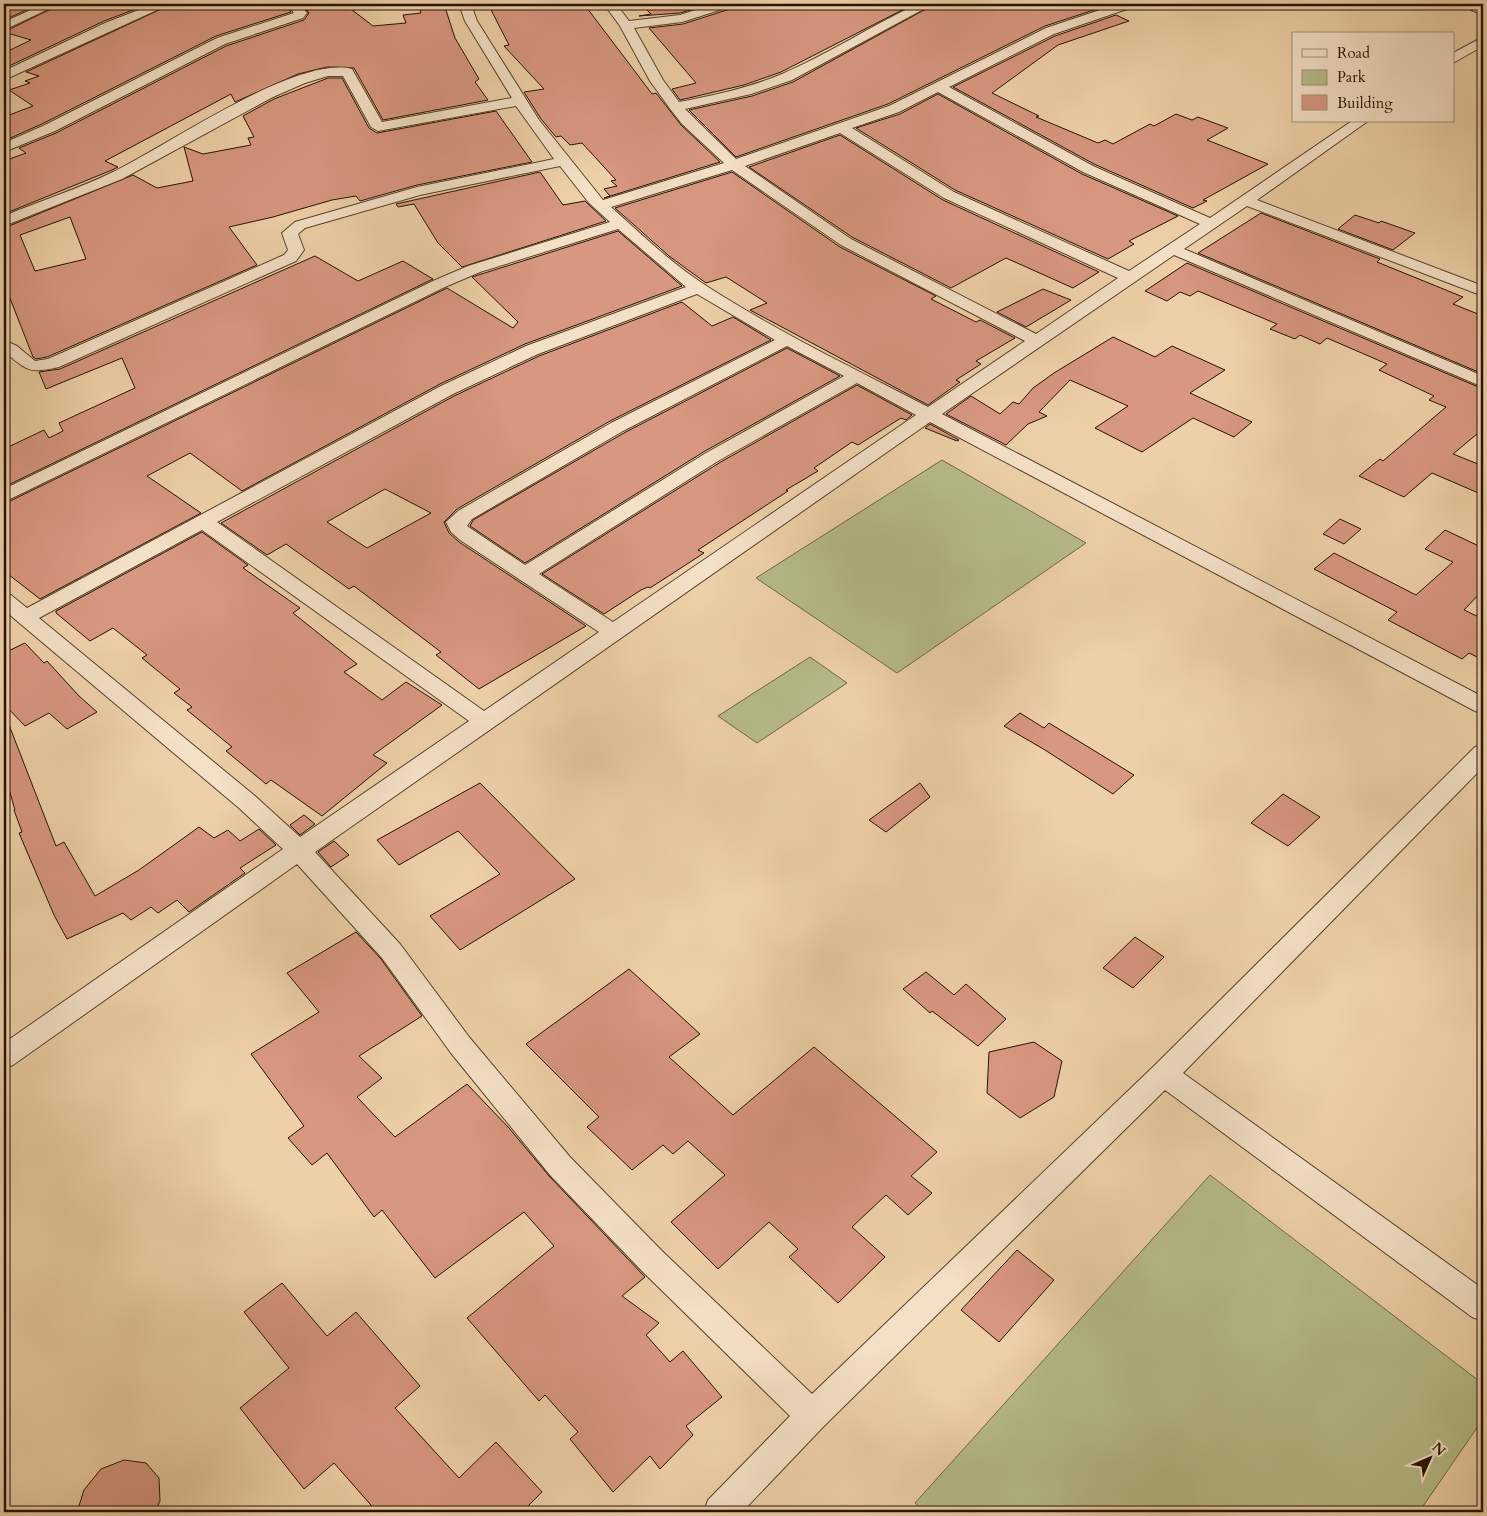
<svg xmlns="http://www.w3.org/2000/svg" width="1487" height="1516" font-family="Cardo,serif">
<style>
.green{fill:#b6bc89;stroke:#6d6744}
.building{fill:#d89780;stroke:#241200;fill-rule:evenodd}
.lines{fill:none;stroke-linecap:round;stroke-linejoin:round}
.street-casing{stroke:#56422a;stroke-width:2}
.street{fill:#f4e0c6;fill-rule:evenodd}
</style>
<rect width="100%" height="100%" fill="#eed0a8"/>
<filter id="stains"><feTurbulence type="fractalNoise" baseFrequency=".004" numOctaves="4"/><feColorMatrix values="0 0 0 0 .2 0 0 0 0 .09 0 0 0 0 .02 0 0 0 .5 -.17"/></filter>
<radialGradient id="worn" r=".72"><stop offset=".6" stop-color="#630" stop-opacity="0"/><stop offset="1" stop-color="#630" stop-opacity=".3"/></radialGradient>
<path class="green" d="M942,460L1086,543L897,673L756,578Z
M810,657L847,683L757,743L718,716Z
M1210,1175L1483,1384V1419L1419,1512H924L915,1503Z"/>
<path class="building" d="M4,4H40L4,20Z
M61,4H149L104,21L7,67L4,66V53L31,40L4,32Z
M172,4H285L291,12L216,36L44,123L6,140L4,139V117L33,106L9,90L30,83L25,81L39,76L26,72Z
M301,4H306L307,10L339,4L346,10L351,9L373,26L406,23L403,15L421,13L418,4H444L455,38L479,79L475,82L488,100L383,120L354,68L327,67L298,74L235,102L231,94L105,161L118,167L112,170L4,214V161L26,153L19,148L56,133L226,46L304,20L309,13Z
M488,4H584L652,94L656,93L681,125L720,162L604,198L610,196L604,189L617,186L611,181L616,180L582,143L570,145L561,136L556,137L541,119L524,92L544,89L504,46L509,45Z
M669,4H709L680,13L639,16L651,14L644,7Z
M733,4H914L781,72L744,85L680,100L672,89L696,83L649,28L683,24L730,9Z
M935,4H1089L1100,8L1045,26L888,104L736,157L689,110L752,96L793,82Z
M1116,15L1129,21L1058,45L992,93L1039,116L1036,117L1098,143L1105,140L1113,144L1150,124L1154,126L1176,114L1192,120L1198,117L1228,128L1207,140L1268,164L1203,200L1207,201L1193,208L1094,164L953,87L1055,36Z
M328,78H342L369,128L377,133L496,111L532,162L417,185L360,201L356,196L332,200L273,217L229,227L257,265L47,357L36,359L33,357L4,283V228L133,175L157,188L193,181L184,147L203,154L251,145L248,138L254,137L243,116L274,99ZM70,217L86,259L35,271L20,235Z
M938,94L1082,174L1178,216L1129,241L1134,244L1108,259L955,190L856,128L900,114Z
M840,135L943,200L1099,272L1073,288L1006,258L951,288L852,237L749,167Z
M540,172L563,205L585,201L606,221L462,267L438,243L414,204L398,207L396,204Z
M732,172L840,247L936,296L931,299L976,322L980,320L1015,338L976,361L981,364L956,380L960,382L928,405L750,310L767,303L726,277L706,283L669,256L615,208Z
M1261,213L1380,259L1377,262L1463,297L1453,304L1483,316V374L1198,253Z
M1355,215L1379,223L1381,221L1415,233L1393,250L1338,229Z
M618,231L682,286L525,344L440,384L242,491L190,453L147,476L201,513L40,599L4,571V504L447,288L513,328L518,322L472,277Z
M315,256L358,281L403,261L433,279L4,487V449L44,430L49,438L63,431L59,423L135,388L122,358L46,389L39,372L60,369Z
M1187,263L1483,389V429L1453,454L1483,466V495L1432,473L1404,497L1359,476L1380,459L1383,461L1446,407L1429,400L1434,396L1379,370L1387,364L1327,338L1320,344L1300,335L1295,339L1270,329L1277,324L1198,291L1190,296L1180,292L1167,301L1145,291Z
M1043,289L1071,300L1026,327L997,312Z
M682,302L712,326L733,317L771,340L610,421L457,509L444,522L449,533L459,542L586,626L479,689L436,655L441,652L354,586L349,589L286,544L267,555L221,523L454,396L539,356ZM385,489L431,513L367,548L327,522Z
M1113,337L1155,357L1172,346L1225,370L1190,393L1252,422L1234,437L1193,418L1142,452L1095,428L1128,406L1070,380L1039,412L1047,416L1028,424L1006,445L946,414L971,396L1000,414L1013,402L1019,404L1033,388L1054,373Z
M787,348L840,376L705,451L525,563L470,526L473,520L624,433Z
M857,385L912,415L906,420L901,418L858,445L852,442L814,468L818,471L786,490L788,491L698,550L704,553L650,588L648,587L641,590L604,614L542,574L719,463Z
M930,424L959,440L957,441L925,428Z
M1340,519L1361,529L1344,544L1323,534Z
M1445,530L1483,548V590L1464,610L1483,619V660L1469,653L1462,659L1388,620L1397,612L1314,569L1334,553L1416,595L1453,562L1425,549Z
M202,532L248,565L243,568L300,608L293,613L357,664L344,672L382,700L406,682L442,705L373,755L387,763L322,816L271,780L266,784L226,751L232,747L187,710L192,707L174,693L180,689L142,658L147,655L113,628L90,641L56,613V611Z
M25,643L44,663L47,661L79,696L97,712L67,729L49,713L25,726L4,704V653Z
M4,712L56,846L64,842L95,896L139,870L199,827L214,838L228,830L240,841L259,829L276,845L240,868L245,873L189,912L177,900L158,913L151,907L131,920L123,913L67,939L54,915L19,833L22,832L14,810H15L4,772Z
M1020,713L1044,728L1049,723L1134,775L1113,794L1045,750L1004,726Z
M480,783L575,879L460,950L430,916L500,874L458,831L399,865L377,840Z
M920,783L930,797L886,832L869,820Z
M1283,794L1320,817L1288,846L1251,823Z
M304,815L315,824L300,835L290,825Z
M334,841L349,855L331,867L318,852Z
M356,932L381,959L422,1016L359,1056L382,1078L357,1097L395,1137L467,1084L509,1128L549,1176L645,1277L622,1296L659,1323L646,1335L670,1362L683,1351L722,1397L686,1426L693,1435L660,1469L650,1456L613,1492L570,1439L578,1432L545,1395L539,1401L467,1318L554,1246L524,1212L435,1278L382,1210L374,1217L327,1153L312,1165L288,1138L304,1126L251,1054L319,1012L287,973Z
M1135,937L1164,957L1133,988L1103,968Z
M629,969L700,1034L669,1057L733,1115L814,1047L937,1152L911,1176L932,1193L908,1215L886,1195L852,1227L885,1257L838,1303L789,1257L798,1249L769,1222L718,1269L671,1222L725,1175L688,1141L673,1154L663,1145L632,1170L587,1127L599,1117L526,1044Z
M926,972L954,995L966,984L1006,1019L978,1046L932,1011L930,1013L903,989Z
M1034,1042L1062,1061L1054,1097L1020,1118L987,1093L989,1052Z
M1017,1250L1054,1280L999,1342L961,1310Z
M282,1283L327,1336L356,1312L420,1386L395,1408L459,1478L496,1442L542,1492L522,1512H377L334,1463L304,1489L240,1408L289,1368L244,1312Z
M124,1460L146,1463L159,1478L160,1501L155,1512H77L84,1490L101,1469Z"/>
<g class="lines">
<g class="street-casing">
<path id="street" d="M44,4H59L4,30V22Z
M154,4H170L4,80V71L105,23Z
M287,4H299L307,13L303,18L225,44L55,131L4,152V143L45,125L217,38L294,13Z
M459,4H471L477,21L539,120L603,200L724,163L682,124L671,110L650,81L620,26L604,4H616L629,21L680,15L714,4H731L729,7L682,22L634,28L663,80L679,102C714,95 749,88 782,74C829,54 872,25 918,4H933L792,80L751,94L685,109L736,159L889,106L1046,28L1118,4H1135L1133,7L1054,34L949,87L1093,166L1210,218L1352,121H1368L1257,200L1483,286V296L1247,206L1184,249L1483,376V387L1174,255L942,414L1483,697V714L1475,711L930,422L315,852L400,944L469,1037L570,1157L662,1251L812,1394L1154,1066L1475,747L1483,745V767L1183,1073L1483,1289V1321L1472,1317L1165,1090L823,1427L742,1512H704L708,1500L790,1416L642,1271L550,1175L451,1053L382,958L297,864L13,1065L4,1068V1043L283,849L239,808L4,610V593L11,595L27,608L441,386L526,346L686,287L618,229L480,272L445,287L4,502V489L433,281L468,266L610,222L589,203L560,166L420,195L305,228L298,234L304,250L296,261L59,367C27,374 28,370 4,352V340L17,346L35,361L48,359L284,255L288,250L282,233L295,222L417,187L554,159L516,106L378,131L371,127L343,76H328L305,83L273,97L122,179L4,226V216C40,201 78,189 113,172C167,146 296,55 352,69L382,122L512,98L465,21ZM938,92L1083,172L1200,224L1129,271L954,192L852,128L899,112ZM840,133L944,198L1118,278L1036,334L851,239L745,166ZM732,170L841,245L1025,341L928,407C853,368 776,331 705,285C671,263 641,234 611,207ZM697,294L775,340L611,423L458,511L446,522L451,532L460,540L599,632L484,711L217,522L453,394L538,354ZM787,346L844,376L706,453L525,565L467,526L472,519L623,431ZM857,383L916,415L613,622L539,574L718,461ZM202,530L469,721L300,837L255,796L39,618Z
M1458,4H1475L1483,7V15Z
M1483,37V46L1453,63V53Z"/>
</g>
<use href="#street" class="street"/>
</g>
<rect width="1487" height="1516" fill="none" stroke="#eed0a8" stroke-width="20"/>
<rect x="5" y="5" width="1477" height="1506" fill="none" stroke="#241200" stroke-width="2.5"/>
<rect x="10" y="10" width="1467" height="1496" fill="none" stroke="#241200"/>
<rect x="1292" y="32" width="162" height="90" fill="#f4e0c6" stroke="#a18e77"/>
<rect x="1302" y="49" width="25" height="8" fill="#f4e0c6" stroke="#a18e77"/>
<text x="1337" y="58" font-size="15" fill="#241200">Road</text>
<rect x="1302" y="70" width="25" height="15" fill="#b6bc89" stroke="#a18e77"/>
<text x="1337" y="82" font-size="15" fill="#241200">Park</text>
<rect x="1302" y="95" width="25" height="15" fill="#d89780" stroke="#a18e77"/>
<text x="1337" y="108" font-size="15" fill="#241200">Building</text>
<g transform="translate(1430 1458) rotate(45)" stroke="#f4e0c6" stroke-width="4" paint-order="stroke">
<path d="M0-4L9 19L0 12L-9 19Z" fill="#241200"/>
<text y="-8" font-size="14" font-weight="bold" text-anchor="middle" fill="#241200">N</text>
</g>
<rect width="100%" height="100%" filter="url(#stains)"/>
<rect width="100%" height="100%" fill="url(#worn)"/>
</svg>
